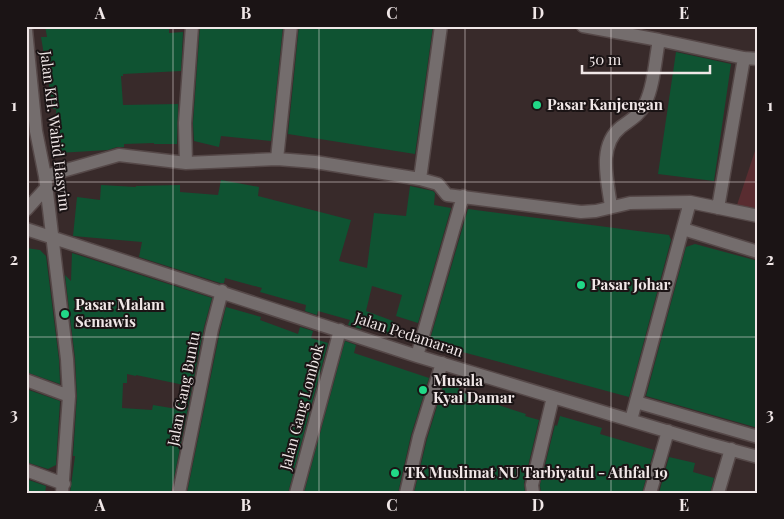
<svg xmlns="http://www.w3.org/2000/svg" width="784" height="519" font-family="'Playfair Display',serif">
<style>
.green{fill:#592c30}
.building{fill:#0f5332;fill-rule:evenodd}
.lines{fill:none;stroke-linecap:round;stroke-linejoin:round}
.minor-casing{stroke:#554848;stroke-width:15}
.minor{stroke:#746d6d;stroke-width:12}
.grid{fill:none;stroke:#f0e7e7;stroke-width:1;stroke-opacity:0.55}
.poi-dot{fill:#21d887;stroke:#1b1415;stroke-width:2}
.labels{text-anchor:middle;stroke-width:4;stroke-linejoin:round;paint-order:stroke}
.poi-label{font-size:15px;font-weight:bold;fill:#f0e7e7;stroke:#1b1415;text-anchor:start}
.street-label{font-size:15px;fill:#f0e7e7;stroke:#1b1415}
.neatline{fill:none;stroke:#f0e7e7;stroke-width:2}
.grid-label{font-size:16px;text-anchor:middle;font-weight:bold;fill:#f0e7e7}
</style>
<rect width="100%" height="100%" fill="#382a2a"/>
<path class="green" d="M758,142V212L737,205Z"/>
<path class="building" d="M45,26H169V33L183,32L181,71L123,74V76H121L123,105L178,104L177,144H154V143L124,144V147H117L108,150L58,153L56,109H53L41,37H47Z
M200,26H283L271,141L221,136L219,147L194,141L193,123Z
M299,26H433L415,154L288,134Z
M676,52L731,64L714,181L658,174Z
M221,180L259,187L258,196L351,220L339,261L367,268L374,213L406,216L410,186L433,191L435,193L434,205L451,208L418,323L396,316L402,295L372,286L366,311L393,321L388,334L362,324L361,329L348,325L350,320L318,311L317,315L305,311L306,305L260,292L262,288L225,278L224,283H220L139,257L142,242L73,236L77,197L100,200L101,185L136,187V186L180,185V192L218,195Z
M468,209L669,235L671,240L629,397L429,343Z
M695,244L758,261V428L646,396L686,247Z
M26,248L40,250L46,256L59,360L60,384L26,372Z
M72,253L212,298L204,327L171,493H70L75,456H73L77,396L75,358L65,275L71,281ZM127,374L136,376V375L184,385L177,409L153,405L152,410L122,408L123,383H127Z
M226,307L261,317L260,320L298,334L300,327L313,331L311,338L328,343L288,493H187L220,331Z
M345,341L356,345L354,353L429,378L411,435L398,493H304Z
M445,380L460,385L458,391L473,396V397L526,414L525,416L539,420L524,483L525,493H414L427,439Z
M26,389L60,401L56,465L48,469L26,462Z
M560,416L602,428L600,434L654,450L642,493H541L540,485L555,425L557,426Z
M669,457L695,463L693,472L714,478L710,493H659Z
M26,479L46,486L45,493H26Z"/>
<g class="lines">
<g class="minor-casing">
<path id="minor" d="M583,26L659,40L744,58L758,59
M26,30L36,131L45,176L67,359L69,396L62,493
M277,159L291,26
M186,163L185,123L192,26
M45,176L119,155L186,163L277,159L315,162L420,179L438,184L447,195L581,212L596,211L630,203L690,202L758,216
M420,179L441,26
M611,207C608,182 597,146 621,127C630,120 640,115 645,104C654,85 655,61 659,40
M718,208L744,58
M26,210L46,188
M26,229L417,356L706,443L758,457
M683,229L758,252
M417,356L463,196
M26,380L69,396
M636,402L758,437
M631,420L690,202
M26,470L64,484
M179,493L212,329L222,291
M296,493L340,330
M406,493L419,437L442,363
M533,493L532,485L553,397
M650,493L668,431
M718,493L731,449"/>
</g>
<use href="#minor" class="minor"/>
</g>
<path class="grid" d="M173,26V493M319,26V493M465,26V493M611,26V493M26,182H758M26,337H758"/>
<g class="poi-dot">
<circle cx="537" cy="105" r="5"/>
<circle cx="581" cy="285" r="5"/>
<circle cx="65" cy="314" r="5"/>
<circle cx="423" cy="390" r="5"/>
<circle cx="395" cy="473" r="5"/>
</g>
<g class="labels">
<g class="poi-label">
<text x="547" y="110">Pasar Kanjengan</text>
<text x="591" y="290">Pasar Johar</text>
<text x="75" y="310">Pasar Malam<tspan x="75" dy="17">Semawis</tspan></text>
<text x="433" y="386">Musala<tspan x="433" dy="17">Kyai Damar</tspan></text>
<text x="405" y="478">TK Muslimat NU Tarbiyatul - Athfal 19</text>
</g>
<g class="street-label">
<text transform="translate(55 131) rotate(83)" y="5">Jalan KH. Wahid Hasyim</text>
<text transform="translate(409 335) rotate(18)" y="5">Jalan Pedamaran</text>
<text transform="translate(184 389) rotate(-79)" y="5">Jalan Gang Buntu</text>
<text transform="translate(302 407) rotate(-75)" y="5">Jalan Gang Lombok</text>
</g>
</g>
<rect width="784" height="519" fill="none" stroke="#1b1415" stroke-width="55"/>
<path d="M582 65v8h128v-8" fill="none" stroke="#f0e7e7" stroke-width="2.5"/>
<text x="589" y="65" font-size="15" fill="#f0e7e7" stroke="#1b1415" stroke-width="4" paint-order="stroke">50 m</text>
<rect x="28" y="28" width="728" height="464" class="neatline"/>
<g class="grid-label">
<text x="100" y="19">A</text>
<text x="246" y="19">B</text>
<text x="392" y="19">C</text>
<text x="538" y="19">D</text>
<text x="684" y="19">E</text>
<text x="14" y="111">1</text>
<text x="770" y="111">1</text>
<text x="14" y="265">2</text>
<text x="770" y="265">2</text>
<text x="14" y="420">3</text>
<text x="770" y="420">3</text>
<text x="100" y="511">A</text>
<text x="246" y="511">B</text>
<text x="392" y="511">C</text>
<text x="538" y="511">D</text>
<text x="684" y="511">E</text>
</g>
</svg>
